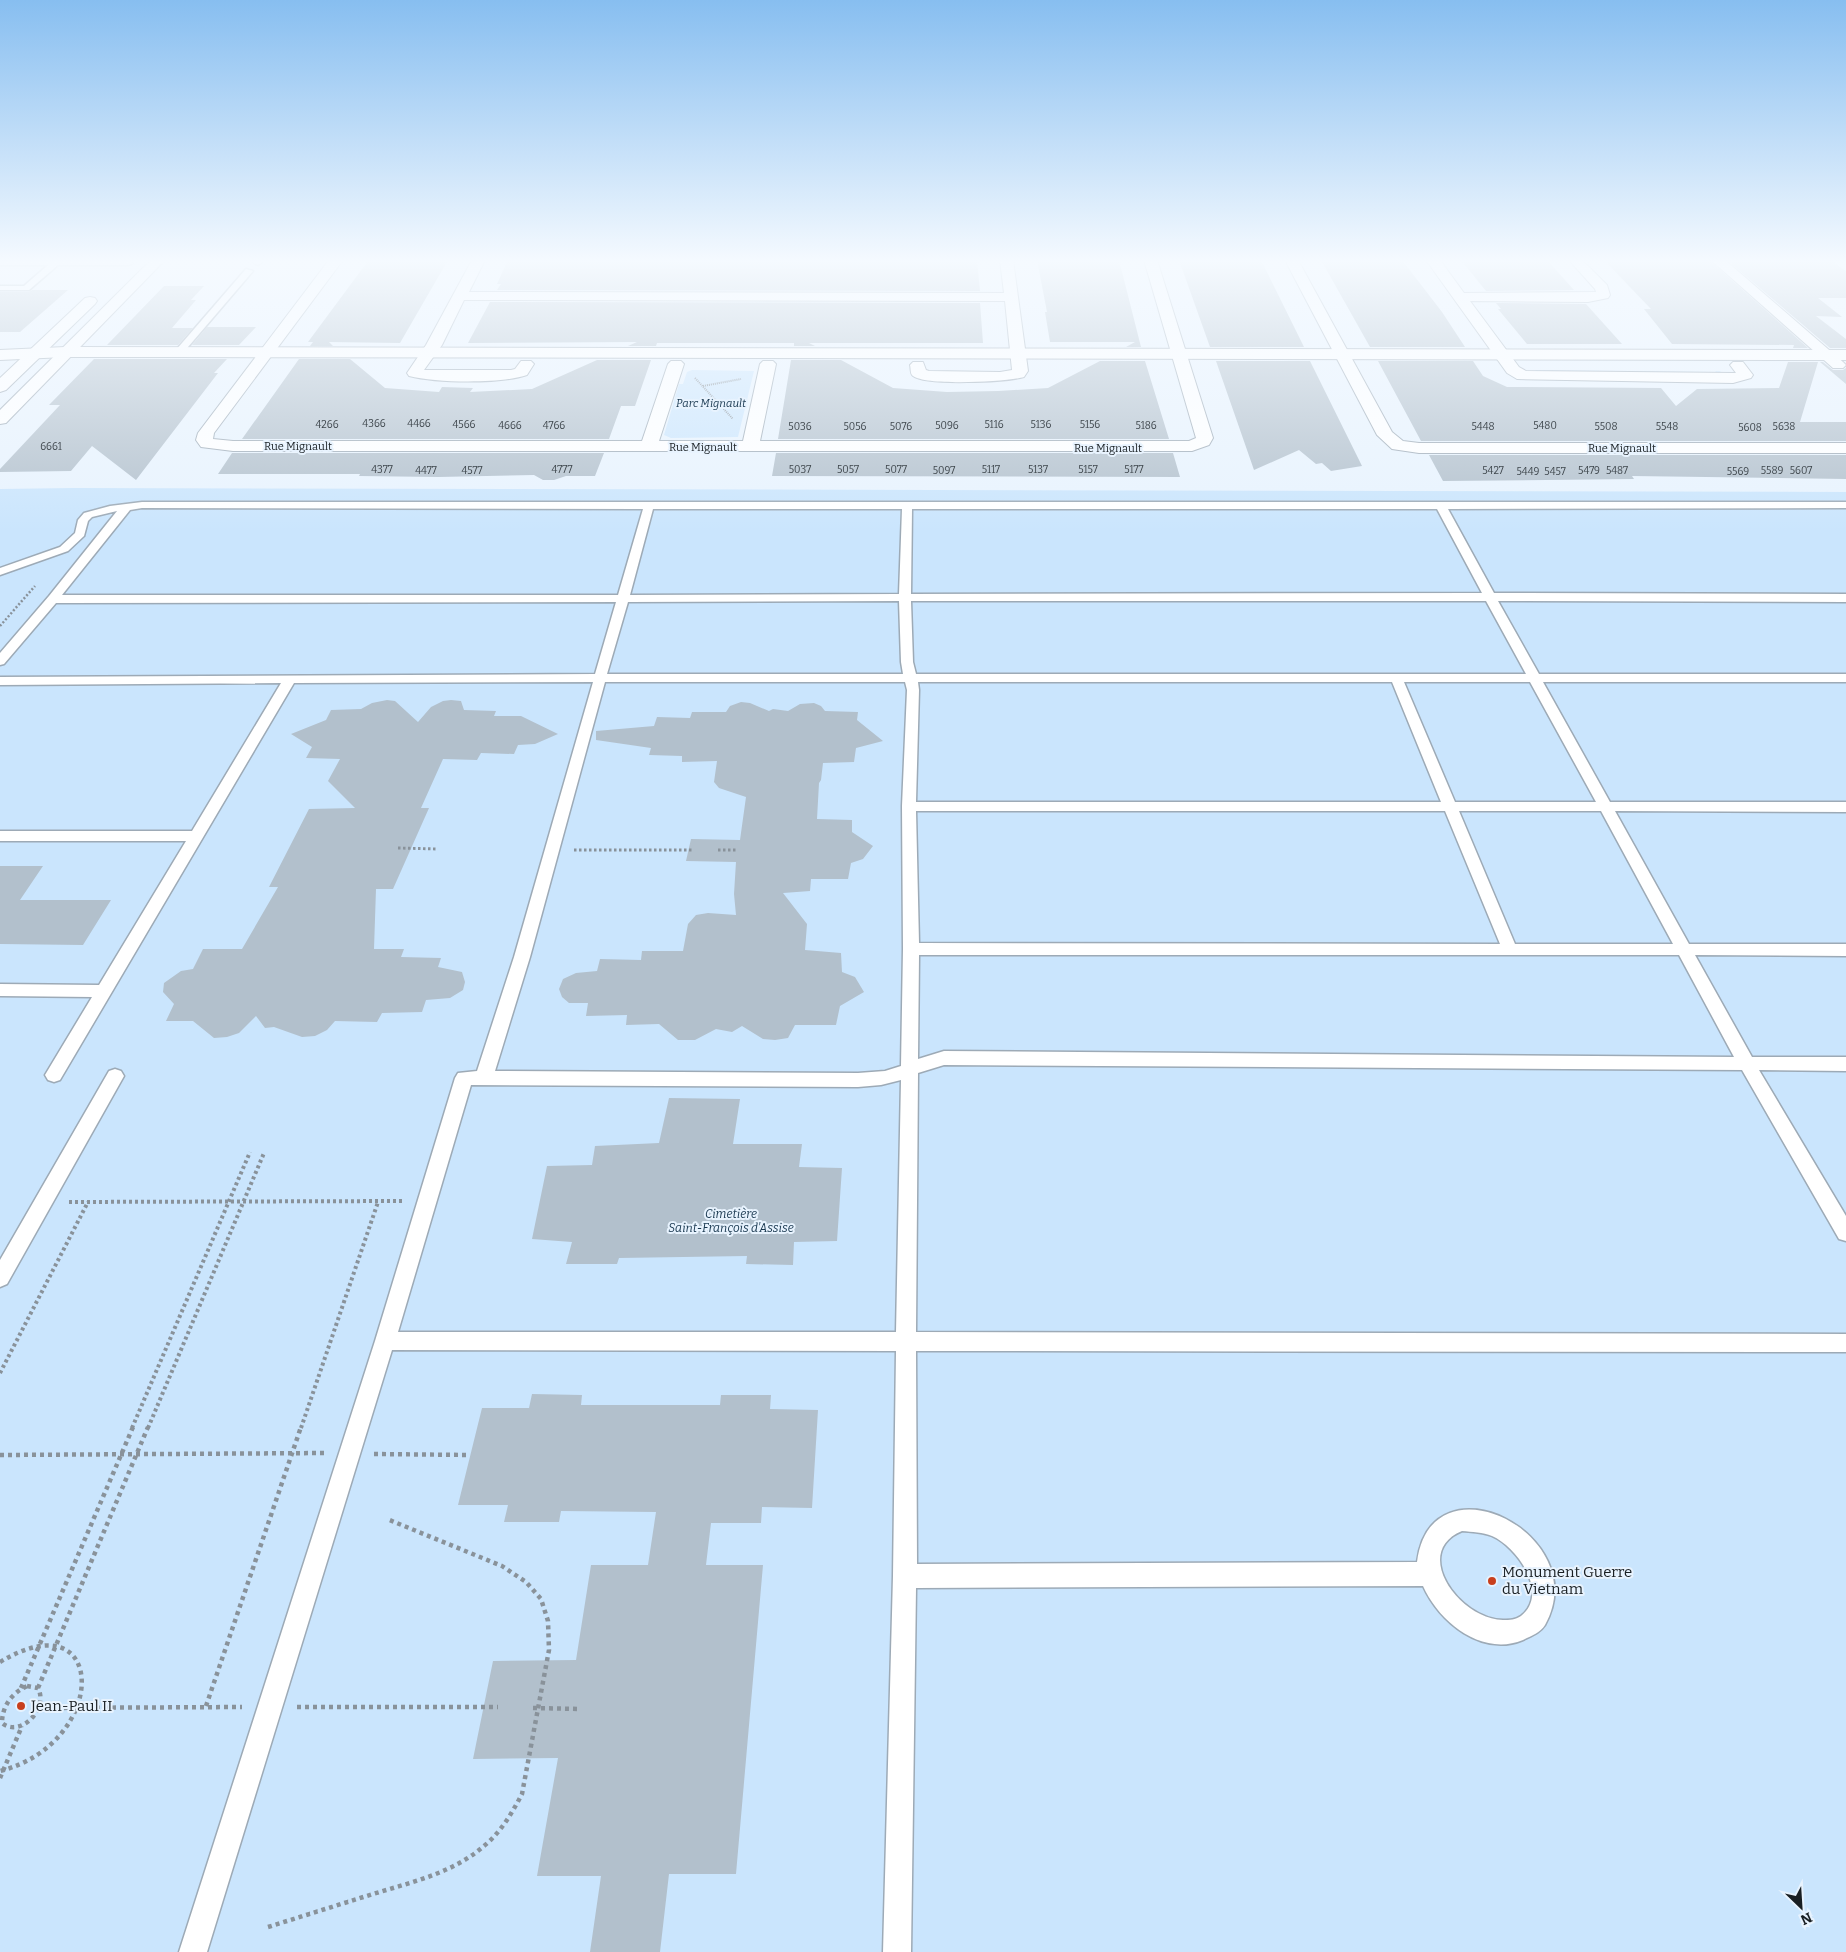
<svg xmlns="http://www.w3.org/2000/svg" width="1846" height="1952" font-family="Bitter,serif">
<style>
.green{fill:#cae5fd}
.building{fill:#b2c0cc}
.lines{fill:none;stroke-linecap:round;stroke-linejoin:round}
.service-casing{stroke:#9daab6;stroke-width:3}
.minor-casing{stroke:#9daab6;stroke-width:2}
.secondary-casing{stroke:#9daab6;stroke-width:2}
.primary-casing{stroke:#9daab6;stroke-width:2}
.path-far4{stroke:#89929a;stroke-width:2;stroke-dasharray:1 1;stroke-linecap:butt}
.path-far3{stroke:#89929a;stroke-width:2.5;stroke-dasharray:2 2;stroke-linecap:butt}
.path-far2{stroke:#89929a;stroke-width:3;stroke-dasharray:2.5 2.5;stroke-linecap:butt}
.path-far1{stroke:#89929a;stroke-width:4;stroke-dasharray:3 3;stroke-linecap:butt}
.path{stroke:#89929a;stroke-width:4.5;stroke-dasharray:4 4;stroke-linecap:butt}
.service{fill:#fff;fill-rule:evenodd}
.minor{fill:#fff;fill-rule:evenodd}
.secondary{fill:#fff;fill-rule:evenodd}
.primary{fill:#fff;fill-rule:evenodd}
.poi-dot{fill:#c83f1d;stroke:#e8f3fe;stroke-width:2}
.labels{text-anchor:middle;stroke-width:4;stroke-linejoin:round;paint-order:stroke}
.number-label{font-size:10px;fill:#3f474d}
.far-park-label{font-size:11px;font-style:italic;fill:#17364e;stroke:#e8f3fe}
.far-street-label{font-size:11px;fill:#191f23;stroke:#e8f3fe}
.park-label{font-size:12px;font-style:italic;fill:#17364e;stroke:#e8f3fe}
.near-poi-label{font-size:15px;fill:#191f23;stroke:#e8f3fe;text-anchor:start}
</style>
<rect width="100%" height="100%" fill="#e8f3fe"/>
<path class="green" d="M692,370L754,371L738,437L671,438L664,435L679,384H683L687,372Z
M1535,370L1716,372L1715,371H1720L1724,375L1538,374Z
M74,488L1846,492V1952H0V489Z"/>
<path class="building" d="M448,260L400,343L329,342L333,346H310L313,342H308L368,261Z
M508,260H977L980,291L497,290L501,284H497Z
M1037,260H1119L1141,347H1126L1135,342H1050L1045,312H1047Z
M1179,260H1261L1304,347H1210Z
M1321,260H1402L1442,312L1465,347H1370Z
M1461,260H1547L1574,290L1486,291Z
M1604,260H1709L1808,348H1793L1794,345L1672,344L1644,309H1651Z
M1727,260H1830L1846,271V298H1818L1842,317L1816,316L1846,339V348H1830Z
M164,286H204L191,300H196L172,328H193L178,345H107Z
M32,290H68L20,332H0V292H29Z
M490,302L980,303L983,343H809L815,346H794V343H657L656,346H628L637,342L468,343Z
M1496,303L1586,304L1622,344H1527L1498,309H1501Z
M207,327H256L239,345H192Z
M94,359H227L214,373H218L136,480L92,446L71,471L0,472V469L60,405H49Z
M299,359H350L385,388L439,392L442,387L473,388L470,392L532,389L597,360H651L635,406H621L609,439H242Z
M791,360H841L893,388L947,392L998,391L1048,388L1100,361H1145L1169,439H778Z
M1216,361H1310L1362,466L1331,471L1322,463L1316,464L1299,450L1254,470Z
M1378,361H1473L1483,376L1507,387L1661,388L1676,406L1697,389L1779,388L1788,362H1818L1800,422H1846V441H1421Z
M1820,362H1823L1833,370H1843L1846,368V384Z
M232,453H604L595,476H566L554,480H543L534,475L438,477L359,476L360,474H218Z
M776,453H1173L1180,477L772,476Z
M1429,455H1846V479L1632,476L1634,479L1443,481Z
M387,700L395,701L418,722L431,707L443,701L451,700L461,701L464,710L496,711L494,716H521L558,734L535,744L518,745L514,754L481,753L477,760L443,759L421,808H429L393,889H376L374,949H404L401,957L441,958L438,967L462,972L465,982L463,990L450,998L426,1000L422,1012L382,1013L377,1022L335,1021L327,1030L315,1036L302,1037L274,1027L265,1028L256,1016L239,1033L227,1037L214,1038L193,1021H166L174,1004L163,992L164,983L181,971L193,969L203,949H242L278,887H269L309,809L355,808L328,781L340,759L306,758L312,747L291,734L326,720L331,710L361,709L372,703Z
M741,702L750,703L769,711L773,709L788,711L800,704L814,703L821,706L825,711L858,712L857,720L883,741L856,748L854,762L823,763L821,780L819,783L817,819L852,820V832L873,846L863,859L851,863L848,879H811L810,891L783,893L807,924L805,950L841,953L842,972L855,977L864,992L840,1006L836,1025H795L788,1038L775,1040L763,1039L742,1026L732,1032L716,1029L695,1040H678L659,1024L626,1025L627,1015L586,1016L588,1003H569L562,997L559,989L563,979L576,973L597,971L600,959L641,960L642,951H683L688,924L696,915L708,913L736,915L734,894L736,862L686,861L691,839L740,840L746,797L719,788L714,782L717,761L682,762V756L649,755L651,748L596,740V731L654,726L657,717L690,718L692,712H726L730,706Z
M0,866H43L20,900H111L83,945L0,944Z
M669,1098L740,1099L733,1144H802L799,1167L842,1168L837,1241L794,1242L793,1265L746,1264L747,1256L619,1258L617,1264H566L572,1242L532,1239L547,1166L592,1165L595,1146L659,1143Z
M532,1394L582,1395L581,1405H720L721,1395H771L770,1409L818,1410L812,1508L762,1507L761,1523H711L706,1565H763L736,1874H669L660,1952H590L601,1876H537L558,1758L473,1759L493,1661L576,1660L591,1565H648L656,1512L561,1511L559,1522H504L508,1505H458L482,1408H529Z"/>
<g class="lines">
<g class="service-casing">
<path id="service" d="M96,260L129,261L133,263L129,265H58L29,290H0V286H24L48,265H0V261Z
M257,260H265L258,265L254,263Z
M246,269L253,271L182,354H176V350Z
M142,502H1846V508L1448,509L1494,593L1846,594V602L1498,601L1539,674H1846V682H1543L1610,802H1846V812L1615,811L1689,944H1846V956L1695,955L1752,1057H1846V1071L1759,1070L1846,1216V1241L1839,1239L1742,1070L944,1065L918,1073L916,1332L1846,1334V1352L916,1351L917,1564L1417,1562C1431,1452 1595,1535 1545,1625C1540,1633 1531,1636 1523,1640C1482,1657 1439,1622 1423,1586L916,1588L911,1952H883L893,1576L896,1351L392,1350L207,1952H179L375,1341L455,1078L458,1073L477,1071L514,957L593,682L294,683L60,1080L54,1082L48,1080L45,1075L92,997L0,996V984L99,985L186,841H0V831H192L281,683L0,685V677L595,674L616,602L56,603L4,664L0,665V653L49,596L117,511L92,517L88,521L84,536L68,551L0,575V568L60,547L75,533L78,520L84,513L110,506ZM142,508L643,509L618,595H62L130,510ZM653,509H902L899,594L630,595ZM912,509H1437L1482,593L911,594ZM899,601L901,662L903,674H607L628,602ZM911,601H1486L1526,674H916L913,662ZM605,682H905L907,690L902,806L903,949L901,1066L885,1071L858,1073L495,1071L530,957ZM918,682H1392L1441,802H916L919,690ZM1404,682H1530L1596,802H1455ZM916,811H1445L1500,944L919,943ZM1459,811H1601L1673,944H1515ZM919,955H1679L1734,1057L944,1051L918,1059ZM901,1080L896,1332H398L471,1085L858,1087L881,1085ZM1462,1531C1472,1532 1483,1532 1492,1536C1517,1547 1550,1593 1521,1616C1515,1620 1510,1620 1503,1620C1459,1619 1411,1552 1462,1531Z
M115,1069L121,1071L124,1076L7,1284L0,1287V1260L109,1071Z"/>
</g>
<g class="minor-casing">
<path id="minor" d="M329,260H343L214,433L213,439L233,441H642L668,364L671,361H681L684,364L659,441H743L760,364L763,361H773L776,364L760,441H1189L1196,438L1144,260H1157L1213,438L1209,445L1192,451H233L201,447L196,440L198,433Z
M472,260H485L469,292L1004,293L1000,260H1013L1028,371L1024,377C1007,382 926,386 913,376C910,374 911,369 910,365L913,362H923L926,370L929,371L1000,372L1012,370L1005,301L464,300L442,345L424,370H511L515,369L521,361H531L534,364L527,375C501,384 436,383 409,376L407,373L426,345Z
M1285,260H1298L1392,432L1403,441L1419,443H1846V453H1419L1392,449L1377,435Z
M1426,260H1440L1464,293L1596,292L1595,289L1569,260H1582L1607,285L1610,295L1608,298L1588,302L1470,301L1519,367L1526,371L1733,373H1736L1730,365L1733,362H1743L1753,375L1751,378L1733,383L1517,379L1507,373Z
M1711,260H1725L1843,362L1846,365L1843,368H1833Z"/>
</g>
<g class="secondary-casing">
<path id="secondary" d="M65,347L1846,350V360L179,357H65L0,360V350Z"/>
</g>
<g class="primary-casing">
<path id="primary" d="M151,260H165L6,423L0,424V410Z
M90,297L95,298L97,301L95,304L6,390L0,392V378L85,298Z"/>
</g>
<path class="path-far4" d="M695,378L733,419
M703,386L741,379"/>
<path class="path-far3" d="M0,626L35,586"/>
<path class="path-far2" d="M398,848L438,849
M574,850H694
M718,850H738"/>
<path class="path-far1" d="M69,1202L403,1201
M0,1373L88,1202
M132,1428L250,1152
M148,1428L264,1153
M301,1428L378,1202"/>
<path class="path" d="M374,1454L470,1455
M0,1455L325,1453
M0,1662C108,1597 110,1743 0,1771
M27,1686L38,1688C49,1709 20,1738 2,1723C2,1706 12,1693 27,1686Z
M21,1688L133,1427
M38,1688L148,1427
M206,1706L301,1427
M297,1707H498
M40,1708L242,1707
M533,1708L580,1709
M0,1778L22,1726
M268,1927C303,1916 338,1905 373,1894C412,1882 453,1873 484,1846C501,1832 512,1813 522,1794L549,1650L548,1621L541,1599L526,1582L502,1566L387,1519"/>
<use href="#service" class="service"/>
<use href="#minor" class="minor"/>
<use href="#secondary" class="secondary"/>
<use href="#primary" class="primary"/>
</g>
<linearGradient id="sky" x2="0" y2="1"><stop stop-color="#87bef0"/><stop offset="0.49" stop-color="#f5faff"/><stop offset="1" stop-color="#f5faff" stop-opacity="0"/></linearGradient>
<rect width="1846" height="533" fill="url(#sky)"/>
<g class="poi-dot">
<circle cx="1492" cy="1581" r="5"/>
<circle cx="21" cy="1706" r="5"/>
</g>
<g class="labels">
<g class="number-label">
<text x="374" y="427">4366</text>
<text x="419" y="427">4466</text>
<text x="327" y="428">4266</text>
<text x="464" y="428">4566</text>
<text x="994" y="428">5116</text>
<text x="1041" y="428">5136</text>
<text x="1090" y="428">5156</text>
<text x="510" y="429">4666</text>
<text x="554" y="429">4766</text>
<text x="947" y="429">5096</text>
<text x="1146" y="429">5186</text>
<text x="1545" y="429">5480</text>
<text x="800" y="430">5036</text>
<text x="855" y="430">5056</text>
<text x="901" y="430">5076</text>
<text x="1483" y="430">5448</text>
<text x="1606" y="430">5508</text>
<text x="1667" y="430">5548</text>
<text x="1784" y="430">5638</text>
<text x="1750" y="431">5608</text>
<text x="51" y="450">6661</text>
<text x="382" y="473">4377</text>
<text x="562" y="473">4777</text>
<text x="800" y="473">5037</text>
<text x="848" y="473">5057</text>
<text x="896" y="473">5077</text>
<text x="991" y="473">5117</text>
<text x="1038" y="473">5137</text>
<text x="1088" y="473">5157</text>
<text x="1134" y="473">5177</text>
<text x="426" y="474">4477</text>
<text x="472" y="474">4577</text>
<text x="944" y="474">5097</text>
<text x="1493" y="474">5427</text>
<text x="1589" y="474">5479</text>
<text x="1617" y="474">5487</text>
<text x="1772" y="474">5589</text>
<text x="1801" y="474">5607</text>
<text x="1528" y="475">5449</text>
<text x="1555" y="475">5457</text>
<text x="1738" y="475">5569</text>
</g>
<g class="far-park-label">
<text x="711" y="407">Parc Mignault</text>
</g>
<g class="far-street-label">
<text x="298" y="450">Rue Mignault</text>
<text x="703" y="451">Rue Mignault</text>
<text x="1108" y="452">Rue Mignault</text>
<text x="1622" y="452">Rue Mignault</text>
</g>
<g class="park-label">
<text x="731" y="1218">Cimetière<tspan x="731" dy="14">Saint-François d'Assise</tspan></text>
</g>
<g class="near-poi-label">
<text x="1502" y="1577">Monument Guerre<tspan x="1502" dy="17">du Vietnam</tspan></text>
<text x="31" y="1711">Jean-Paul II</text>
</g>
</g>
<g transform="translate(1801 1907) rotate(155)" stroke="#e8f3fe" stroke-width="4" paint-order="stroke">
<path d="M0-4L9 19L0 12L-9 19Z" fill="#191f23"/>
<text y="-8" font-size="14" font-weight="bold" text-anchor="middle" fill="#191f23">N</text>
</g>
</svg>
